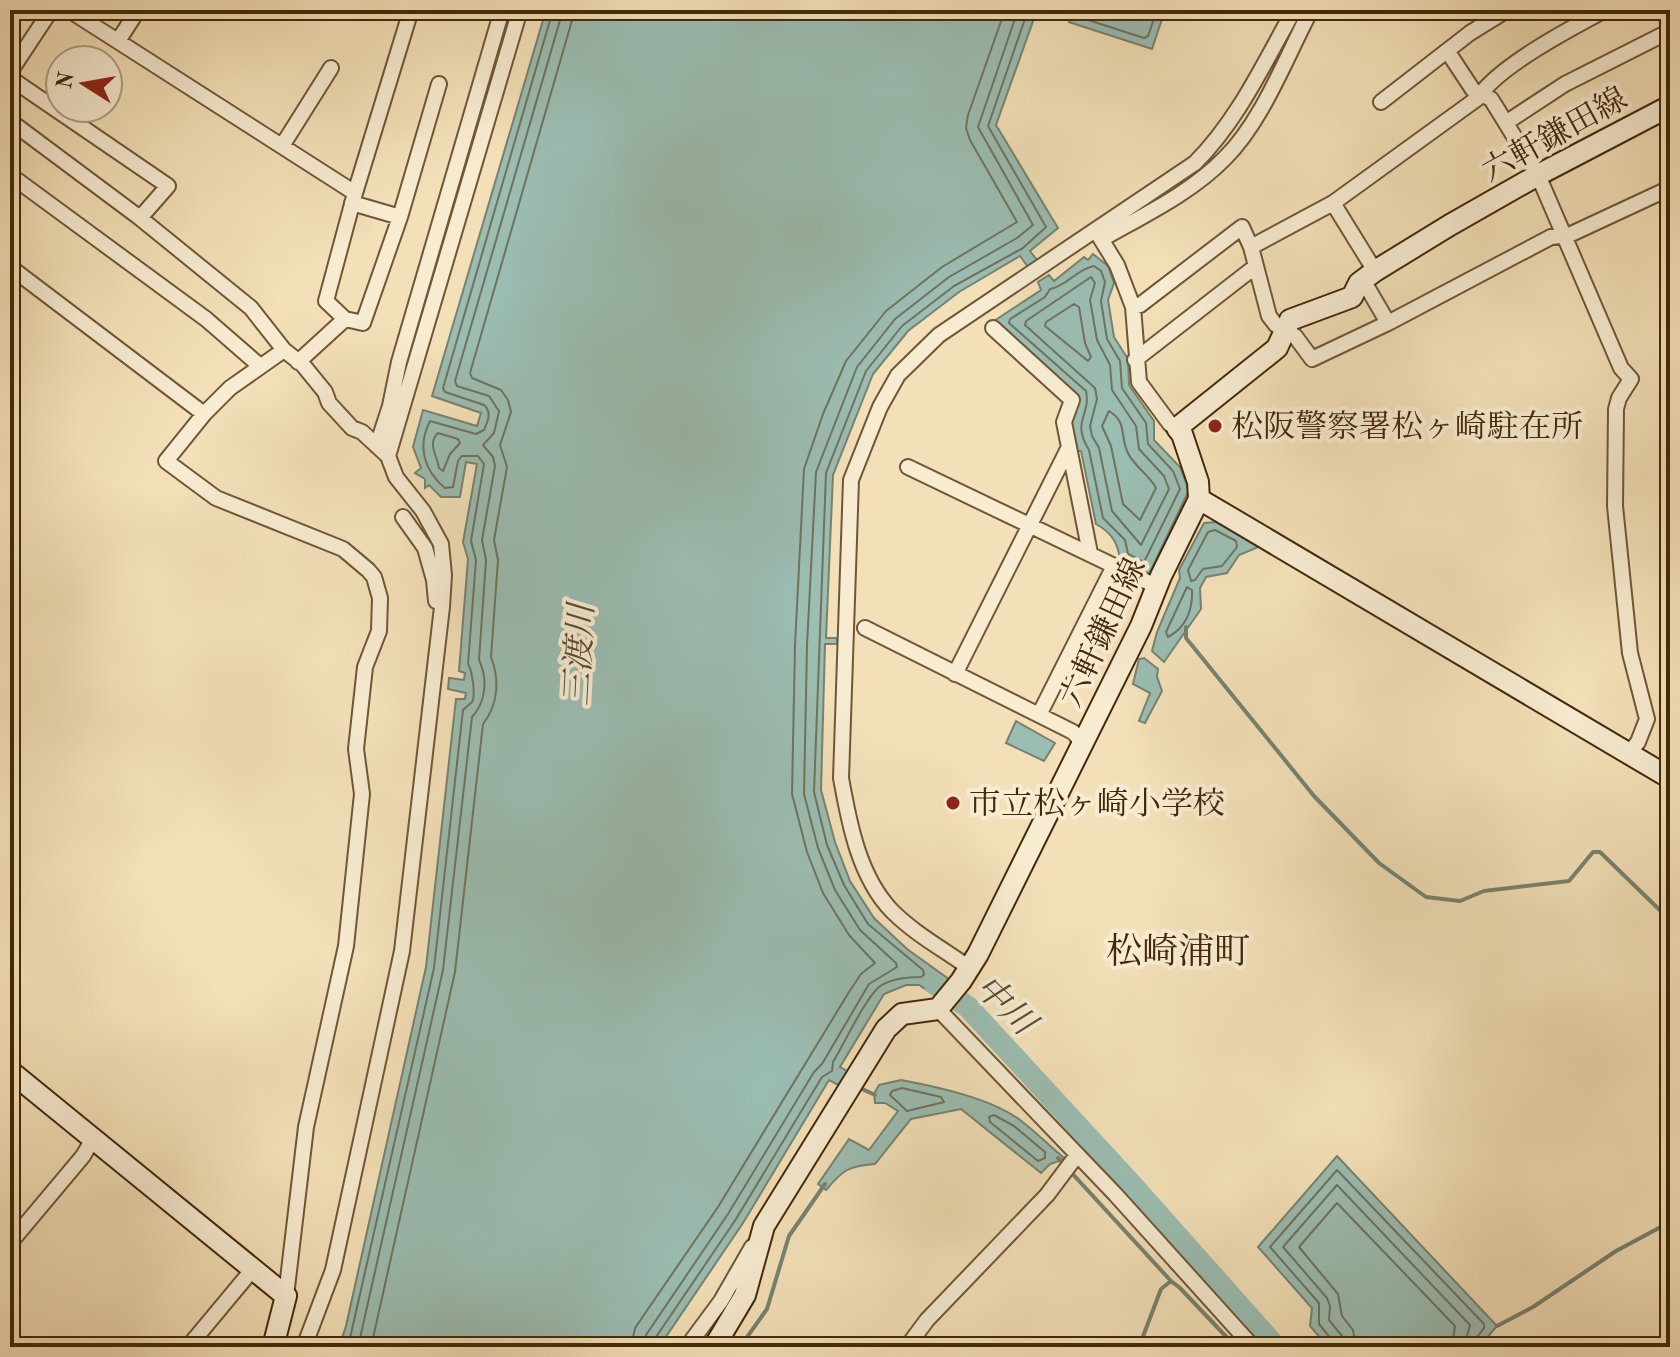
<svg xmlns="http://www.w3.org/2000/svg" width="1680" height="1357" font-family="'Old Standard TT','Noto Serif JP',serif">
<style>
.water{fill:#9bbdb2;stroke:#78826f;stroke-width:2}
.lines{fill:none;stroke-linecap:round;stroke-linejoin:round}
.shore{stroke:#6f735e;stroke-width:2}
.stream{stroke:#78826f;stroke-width:4}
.river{stroke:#9bbdb2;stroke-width:22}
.street-casing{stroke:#6f5736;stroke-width:18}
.secondary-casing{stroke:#43290a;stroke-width:24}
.street{stroke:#f7ebd1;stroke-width:14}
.secondary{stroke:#f7ebd1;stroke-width:20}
.poi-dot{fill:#8f2418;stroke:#f7ebd1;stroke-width:3}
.labels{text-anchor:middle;stroke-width:8;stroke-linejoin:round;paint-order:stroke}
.street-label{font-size:32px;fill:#43290a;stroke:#f7ebd1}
.poi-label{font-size:32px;fill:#43290a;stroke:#f7ebd1;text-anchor:start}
.water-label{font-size:34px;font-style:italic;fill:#594e34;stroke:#f7ebd1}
.quarter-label{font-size:36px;fill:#43290a;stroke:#f7ebd1}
</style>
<rect width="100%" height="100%" fill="#f3e0b8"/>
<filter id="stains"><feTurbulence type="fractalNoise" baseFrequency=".0025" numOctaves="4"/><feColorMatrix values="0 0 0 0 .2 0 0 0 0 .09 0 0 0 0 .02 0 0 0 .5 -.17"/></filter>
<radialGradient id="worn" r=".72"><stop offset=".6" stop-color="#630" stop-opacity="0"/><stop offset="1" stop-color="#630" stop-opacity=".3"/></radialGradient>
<path class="water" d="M546,10H1037L996,125L1058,228L1030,251L1037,260L1028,267L1020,256L959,292L908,331L873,374L833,475L826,638H837V644H825L821,790L835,842L850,881L874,918L907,949L950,980L936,996L919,985H906L884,994L840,1067L849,1072L840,1086L829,1080L743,1223L659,1347H339L346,1326L426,967L456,699H465L466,693L448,689L449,678L464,680L465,673L459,671L468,559L463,542L477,464L466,462L460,497H441L429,485L425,488V479L415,473L421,468L413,447L423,410L477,426L481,413L432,396Z
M1073,10H1165L1152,49L1069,22Z
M1093,254L1108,266L1114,283L1108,300L1114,337L1128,359L1129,385L1154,421V440L1180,467L1189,490L1149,574L1120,560C1118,543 1112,533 1096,524L1081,451H1076L1071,424L1079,396L994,321L1041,290L1038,282L1049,275L1054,281L1084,257L1088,260Z
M1216,522L1261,546L1239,555L1227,573L1206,577L1200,588L1201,609L1164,662L1152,651L1157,632L1180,578L1179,570L1204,523Z
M1144,658L1158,669L1157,677L1162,691L1145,723L1139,721L1150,693L1133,684L1139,659Z
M1016,721L1055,743L1044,761L1006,743Z
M901,1080C938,1087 990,1098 1020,1120C1035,1131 1048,1145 1063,1157L1062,1160L1050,1164L1041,1173L961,1109L911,1119L875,1164C848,1166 843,1170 826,1190L818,1184L849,1139L869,1150L898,1111L885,1103H875L874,1094L879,1085Z
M1337,1156L1497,1326L1479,1347H1328L1310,1326L1312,1308L1258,1247Z"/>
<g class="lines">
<path class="shore" d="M1080,10L1082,18L1144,38L1148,36L1157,10
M1094,266L1101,271L1105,282L1101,301L1107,339L1120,361L1122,388L1146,423L1148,444L1173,471L1180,489L1144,562L1128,554L1125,540L1103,518L1089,450C1071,421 1091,416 1086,391L1009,323L1010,319L1045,297L1050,289C1067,286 1077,269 1094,266Z
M1091,277L1095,283L1090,300L1097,340L1110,365L1112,390L1136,426L1139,449L1164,476L1169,489L1141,545L1112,511L1099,448L1092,436L1090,426L1097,399L1095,388L1025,325L1026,321Z
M1074,304L1079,307L1085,343L1091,357L1088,361L1045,326L1046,322Z
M1109,411C1127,422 1120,434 1127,451C1133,466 1149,474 1156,488L1140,520L1123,504L1111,446L1102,426Z
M438,433L458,439L460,443L450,454L443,471L439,468C437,455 427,444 438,433Z
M1215,530L1236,541L1237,547L1222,566L1203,569L1195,580L1191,581L1188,570L1208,532Z
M1187,587L1192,590C1193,609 1186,628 1168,637L1166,632Z
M902,1088L941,1097L944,1102L907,1111L890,1095L892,1091Z
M994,1115L1014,1126L1045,1152V1158L1038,1161L990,1122L989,1117Z
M348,1347L434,968L463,710C464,709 471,703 472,702C476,695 472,670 468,664L476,560L471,541L484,464L478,456H462L458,461L453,487L445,488C424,471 417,446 430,421L476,434L484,430C488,421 492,412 484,405L445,392L443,388L553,10
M358,1347L443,970L472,717C486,702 488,679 479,660L486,560L482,540L495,466L493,457L483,445L494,433L499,411L489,396L457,386L455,381L563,10
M371,1347L455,972L483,724C498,705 500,680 491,657L498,560L494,540L507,467L500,445L511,412L508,400L501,390L472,378L470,373L575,10
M631,1347L635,1328L718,1207L849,992L861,974L875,963L849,935L823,893L807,852L792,794L795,645L804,469L823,414L846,361L886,311L942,267L1017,222L970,140L966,128L968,115L1005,10
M643,1347L646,1335L728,1214L814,1072L822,1064L869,984L897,967L896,963L860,930L835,890L818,848L804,794L807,645L816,472L857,367L895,319L949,277L1017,238L1033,225L978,127L1018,10
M653,1347L654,1340L736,1219L822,1077L832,1071L833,1062C844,1044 865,999 879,987C891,978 907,977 921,977L924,975L923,970L868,924L844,885L827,845L814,792L826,473L866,371L902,326L954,286L1023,248L1046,227L988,126L1028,10
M1334,1347L1332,1340L1319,1324V1303L1270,1247L1337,1170L1484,1324V1328L1475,1340L1474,1347
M1344,1347L1342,1336L1329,1320L1330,1306L1327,1298L1283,1247L1337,1185L1470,1325L1464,1347
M1356,1347L1353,1330L1342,1316L1338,1294L1299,1247L1337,1203L1455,1326L1452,1347"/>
<path class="stream" d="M1186,627V638L1314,796L1379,863L1426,897L1460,901L1484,891L1569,881L1593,852H1600L1670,920
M858,1087L875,1095
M1058,1158L1171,1281L1161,1289L1139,1347
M1171,1281L1180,1288L1236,1347
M1497,1326L1533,1307L1616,1251L1670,1222
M740,1347L767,1309L789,1236L825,1184"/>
<path class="river" d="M935,984L968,1007L1132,1185L1276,1347"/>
<g class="street-casing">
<path id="street" d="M69,10L355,193
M1605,10C1571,28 1497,67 1478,98L1333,203L1251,247L1269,316L1276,325L1295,336L1312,359L1388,323L1551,237L1569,235L1670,188
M1663,10L1670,25
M118,41L138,10
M1448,52L1473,90L1491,99L1538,175L1621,368L1631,379L1619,398L1616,409L1615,506L1630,653L1647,719L1638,742L1629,753
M10,72L51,10
M10,78L168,186L140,218
M1381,102L1470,33L1507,10
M10,121L140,218L251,308L284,350L303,365L325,392L329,403L352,428L362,432L388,456L396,477L423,511L441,544L444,575L442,607L402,951L333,1270L304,1347
M1507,122L1565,84L1668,32L1670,27
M282,146L331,68
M10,175L206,319L260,366
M352,203L400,217L439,84
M1333,203L1375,271
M1096,231L1117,265L1133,307L1139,382L1170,424L1177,428
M1102,239C1144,215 1191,193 1225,158C1263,120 1286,57 1311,10
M10,267L204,414
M1363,280L1388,323
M1133,307L1140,305L1242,227L1251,247
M345,319L363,323L400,217
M993,328L1072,400L1064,422L1090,553
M284,350L230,388L204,414L166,461L216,498L343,549L368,570L374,577L380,598L379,631L365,667L356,749L362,794L346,946L306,1127L286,1296
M1135,360L1256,266
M298,362L345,319L326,301L355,193L411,10
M377,446L390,406L399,362L502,10
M388,456L520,10
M908,467L1158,587
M403,517L425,548L434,580L436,601
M865,628L1073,732L1083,743
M955,674L1068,449
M1039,715L1114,566
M968,967C943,949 915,934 892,911C859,877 849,823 841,778L851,480L880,407L898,375L939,335L1195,163C1238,120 1264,63 1294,10
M938,1009L1115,1194L1253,1347
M10,1243L83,1156L93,1139
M188,1347L253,1269
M687,1347L721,1301L752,1247
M907,1347L927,1320L1047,1195L1077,1155"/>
</g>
<g class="secondary-casing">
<path id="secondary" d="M1199,499L1670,778
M10,1071L286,1296L273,1347
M714,1347L745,1295L764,1226L886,1029L902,1014L938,1009L961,981L978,954L1141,626L1161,576L1199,499L1198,482L1182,434L1177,428L1277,348L1290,320L1352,297L1359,283L1375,271L1450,225L1538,175L1670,106"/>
</g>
<use href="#street" class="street"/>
<use href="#secondary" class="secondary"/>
</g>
<g class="poi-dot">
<circle cx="1215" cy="426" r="8"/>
<circle cx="953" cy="803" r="8"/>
</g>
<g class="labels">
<g class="street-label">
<text transform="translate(1554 134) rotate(-29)" y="11">六軒鎌田線</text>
<text transform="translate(1102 632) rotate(-65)" y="11">六軒鎌田線</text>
</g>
<g class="poi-label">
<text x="1231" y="437">松阪警察署松ヶ崎駐在所</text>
<text x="969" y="814">市立松ヶ崎小学校</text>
</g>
<g class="water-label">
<text transform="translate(578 655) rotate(-87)" y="12">三渡川</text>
<text transform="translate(1006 1004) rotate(44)" y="12">中川</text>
</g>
<g class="quarter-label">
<text x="1178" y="963">松崎浦町</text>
</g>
</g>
<rect width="1680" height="1357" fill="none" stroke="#f3e0b8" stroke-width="40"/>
<rect x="12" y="12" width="1656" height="1333" fill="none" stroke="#43290a" stroke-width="4"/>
<rect x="20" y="20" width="1640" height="1317" fill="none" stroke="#43290a" stroke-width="2"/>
<g transform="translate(84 84) rotate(281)"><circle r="38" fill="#f7ebd1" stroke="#af9d81" stroke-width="2"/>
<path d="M0-6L14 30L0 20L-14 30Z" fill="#8f2418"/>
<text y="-12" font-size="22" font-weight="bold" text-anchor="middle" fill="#43290a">N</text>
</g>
<rect width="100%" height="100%" filter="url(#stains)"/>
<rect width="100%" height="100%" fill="url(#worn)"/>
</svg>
